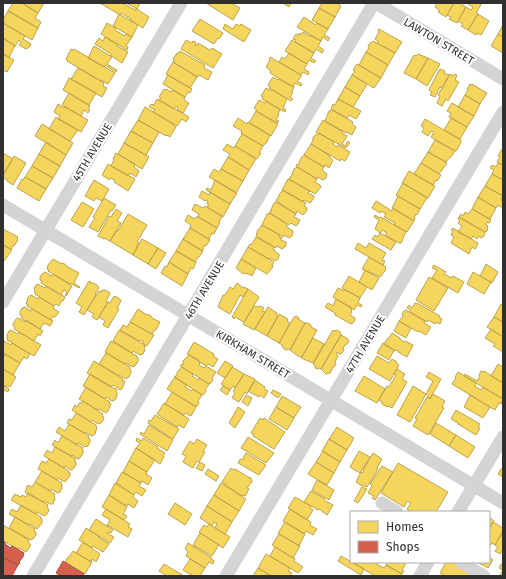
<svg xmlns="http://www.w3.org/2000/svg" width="506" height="579" font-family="'Fira Sans',sans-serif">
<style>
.homes{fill:#f6d55c;stroke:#bba44f}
.shops{fill:#d6604d;stroke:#a45244}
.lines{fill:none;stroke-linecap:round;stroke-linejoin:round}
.minor{stroke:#d4d4d4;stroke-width:13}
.labels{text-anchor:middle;stroke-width:4;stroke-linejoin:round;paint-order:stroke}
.street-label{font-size:11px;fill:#303030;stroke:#fff}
</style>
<rect width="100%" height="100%" fill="#fff"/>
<path class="homes" d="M13,3H22L38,13L35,18L41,22L38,28L8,11Z
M22,3H44L38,13Z
M100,3H122L135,10L137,9L149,17L143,28L130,20L131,19L121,13L120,15Z
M126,3H140L137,9Z
M206,3H231L240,8L233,20Z
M283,3H291L289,7Z
M322,3H337L341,6L335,17L319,8Z
M437,3H454L446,17L438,12L440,11L435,7Z
M454,3H463L462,5L466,7L457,23L449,19L451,17L447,15Z
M469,3H482L476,13L478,14L468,30L461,26L463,24L458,21L466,7L471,10L473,7L468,4Z
M319,8L335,17L328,29L312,20Z
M8,11L38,28L32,40L3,23V20Z
M119,14L138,25L132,37L113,26Z
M478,14L489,21L481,35L477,33L476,35L468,30Z
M304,17L316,25L317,23L328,29L324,35L330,38L328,41L323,37L321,41L297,27Z
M200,19L223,33L219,39L218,38L214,44L192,31Z
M3,23L25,36L23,39L30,43L31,45L28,48L26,49L19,45L21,42L19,40L15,46L3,38Z
M107,23L116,28L115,30L125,36L126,34L132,37L126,46L128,47L127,50L101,34Z
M225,24L233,29L236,24L240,26L241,24L251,30L244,42L223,29Z
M503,25V37L498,34Z
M379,29L402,42L395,53L377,43L378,41L375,39L379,32L378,31Z
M303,32L309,36V35L321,41L318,46L324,50L322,53L316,49L314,53L295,42L296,40L293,39L296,34L299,35L300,33L302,34Z
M498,34L503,37V53L491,46Z
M105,37L118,45L117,46L128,52L122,63L110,55L111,54L95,44L99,38L103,41Z
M3,38L15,46L9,57L3,54Z
M186,40L192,43L193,41L196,42L195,45L196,46L198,43L210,50L212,48L222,54L213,68L181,49Z
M292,40L314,53L311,58L316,61L314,63L309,60L307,64L285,51Z
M373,41L395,53L388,65L366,52L369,48L368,46L370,43L372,42Z
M94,46L112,57L107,64L117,70L116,72L105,65L104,67L88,58Z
M71,49L73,50L74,49L115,73L108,84L101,80V81L67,61V60L66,59Z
M180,51L205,65L204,68L212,72L208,80L199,75L198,77L173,62L174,60L173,59L177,53H179Z
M366,52L388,65L381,78L359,65Z
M289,53L307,64L304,69L309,72L308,75L303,72L301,75L279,62L282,57L285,59Z
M3,54L14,60L7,72L3,70Z
M418,54L428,58L416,79L404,73L414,55L416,56Z
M270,57L301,75V77L297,81L302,84L301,86L295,83L293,87L270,73L271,71L266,67L270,60H269Z
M428,58L440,64L427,86L416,79Z
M173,62L197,77L190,88L166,74Z
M357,64L381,78L374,88L352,75L355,71L353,70Z
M78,68L104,83L103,86L107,88L102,97L71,79Z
M441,69L445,71L444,73L449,75L442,88L440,87L435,97L430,95L432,92L429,90L439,70Z
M450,74L453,76L455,74L457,75L455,80L459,82L448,101L446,99L442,106L437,103L440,96L438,95Z
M168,75L192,89L190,93L188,92L185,97L163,84Z
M352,75L367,84L360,96L345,87Z
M273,77L278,80L279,79L294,87L292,91L293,92L290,97L293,99L291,101L269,88L270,86L268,85Z
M69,78L96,93L89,105L63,90Z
M470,84L471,85L472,84L487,93L480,104L465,95L468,90L467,89Z
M345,87L360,96L353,107L338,99Z
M266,88L272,91L273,90L287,99L283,108L286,110L285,112L262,99L263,97L261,96Z
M164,89L165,90L166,89L171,92L172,90L185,97L184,100L189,103L183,113L177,109L178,108L176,106L174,109L159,100L161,98L159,97Z
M69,93L90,106L88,109L90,110L88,113L84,110L81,116L62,105Z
M465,95L480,104L474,116L458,107Z
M157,99L189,117L186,122L182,119L177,126L153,112L155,110L149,107L151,104L154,105Z
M338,99L361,111L356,119L349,115L347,118L331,109L333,104L335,105Z
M259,100L265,103L266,101L280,110L278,114L279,115L276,120L279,121L277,123L256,111V109L254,108Z
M452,103L474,116L467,127L449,117L451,113L447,111Z
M58,104L64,108L65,107L88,120L81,132L58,119L60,116L54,112Z
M145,107L173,124V125L176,127L170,137L167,135L166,136L138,120Z
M332,110L353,122L352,124L356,127L352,135L347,132L346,133L325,121L329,111Z
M256,111L278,124L271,136L249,123Z
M56,117L78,130L70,141L49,129Z
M238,118L247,124L248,122L270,135L267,142L263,146L241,133L242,131L233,126Z
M451,118L467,127L460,139L444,130Z
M425,119L461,140V142L457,150L455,151L431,137L434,132L431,131L428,136L422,132L424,128L421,126Z
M138,120L159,132L153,143L131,131Z
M323,120L343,132L342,133L347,136L342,144L345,146L348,141L350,143L346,148L316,132Z
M42,124L73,143L66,155L35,136Z
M131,131L153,143L146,155L124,143Z
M319,133L334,142L333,144L337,147L338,145L350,152L345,161L341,159L340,161L311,144L313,140V138L314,136L317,134L318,135Z
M242,134L263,146L259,153H261L257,159L235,146Z
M435,140L455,151L451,157H450L446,162L428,152Z
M46,142L66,155L60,166L39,154Z
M124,143L149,157L142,169L118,154Z
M227,144L234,148L235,146L256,159L249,170L228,157L230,154L223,150Z
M311,144L330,156L329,157L333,160L329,168L325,165L324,167L304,155Z
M502,149H503V165L497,162L500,157L498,156Z
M428,152L447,163L439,174L421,163Z
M3,153L13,159L3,175Z
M116,153L135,164L134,167L139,171L136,177L130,173L128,176L111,166L114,160L113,159Z
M39,154L60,166L53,178L32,166Z
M304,155L324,167L322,170L327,174L326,178L323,180L318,177L317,179L296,166L297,164L299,165V162L301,158Z
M14,156L26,163L13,185L7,181V180L3,177V175Z
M228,157L249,170L243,181L221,169Z
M421,163L441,175L437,181L436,180L433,185L414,174Z
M498,163L503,165V180L492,174L494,170L490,168L492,165L496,167Z
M108,164L135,179L128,191L114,182L115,180L110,178L109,180L102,175Z
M32,166L53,178L46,189L25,177Z
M297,167L317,179L315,182L320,185L321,187L315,194L289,179L291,176H292V174L294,169Z
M214,169L219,172L221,169L243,181L236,193L209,177Z
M409,171L435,186L428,198L402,183Z
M492,174L503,180V196L485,186Z
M25,177L46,189L39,201L17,188L22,179L23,180Z
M288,179L310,191L308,193L314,196V198L310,203L304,200L303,202L282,190Z
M94,180L109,189L102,201L96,198L94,201L85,196Z
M215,180L237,193L230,204L206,190L207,188L211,190Z
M403,183L427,198L420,209L396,195Z
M485,186L503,196L501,200L503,201V208L498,205L496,208L478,197Z
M283,190L306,203L304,206L307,208V210L305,213L303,215L297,211L296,214L276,201L277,199H278V197L281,192L283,191Z
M202,191L209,195L210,192L230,204L223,217L207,207L209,204H207L208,201L206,200L205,201L199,197Z
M398,196L420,209L417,215L416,214L414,218H415L414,221L392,208Z
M478,197L496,208L490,219L472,209Z
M104,198L116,205L112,211L111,210L98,232L89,227L95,218L93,217Z
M376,201L389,209V210L391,211L393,208L414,221L407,232L394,225L395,223L384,217L386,214L381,211L380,213L372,208Z
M82,202L94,209L83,227L71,220Z
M276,202L296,214L294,217L300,220L298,224L296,226L291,223L289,225L269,213L271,210V211L272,207L274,203Z
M195,204L203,208L205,206L222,216L219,222L220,223L217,228L198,217L199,214L192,210Z
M116,209L122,213L117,221L121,223L110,241L104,238V239L98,236L109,216L111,217Z
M472,209L491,220L489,223L487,222L486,225L488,226L487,231L485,232L459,217L461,214L463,216L465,212L468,214Z
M270,213L287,224L286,226L288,227V228L293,231V233L292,236L289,238L284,235L283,237L262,225L267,214H269Z
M128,214L147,225L137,242L139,243L136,248H137L133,255L110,241L117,230L118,231Z
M188,215L195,219L197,216L217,228L214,234L212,233L209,239L190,228L191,225L185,221Z
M375,215L380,218L381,217L406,232L403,238V239L401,243H399L385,235L387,233L382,230L380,233L375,229L379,220L374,217Z
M459,217L485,232V234L483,237L481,238L479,236L477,239L473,236L471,239L458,232L462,226L458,223L460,220L458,219Z
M262,225L280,235L279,237L282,238L281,240L286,242V244L285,247L282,249L277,246L276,248L256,236L257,233V231Z
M190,228L210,240L206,246L205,245L202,251L183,239Z
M453,228L478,243L476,248L475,249L472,247L469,254L451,243L454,237L451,235L453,231L451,230Z
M3,229L18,237L17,239L18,240L14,246H13L11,249L3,245Z
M380,233L396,242L391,250L372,239L375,235L378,237Z
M256,237L274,247L273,249L275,250L274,251L279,254V256L278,259L276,261L270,258L269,259L248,247L250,244L251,245Z
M142,239L158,248L148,264L133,255Z
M183,239L203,251L199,257H198L195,262L176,251Z
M358,243L366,248L369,243L386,253L382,260L385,261L383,265L355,249Z
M3,245L12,250L4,261L3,260Z
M248,247L274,262L272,265L273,267L267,274L241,259Z
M158,248L166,253L156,269L148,264Z
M176,251L196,262L193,269L191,268L188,274L169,262Z
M369,257L386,267L385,268L386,269L385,271L380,277L373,273V274L362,269Z
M53,259L62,264L63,263L66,265V266L79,273L74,283L80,287L79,288L70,283V284L48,271L49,270L47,269L48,265Z
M241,259L256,268L252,276L247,273L246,274L244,273L243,274L236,268Z
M169,262L188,274L182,286L161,273L165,266L167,267Z
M486,264L498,272L492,283L480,276Z
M434,265L446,272L444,274L452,278L453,276L464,282L458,293L432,278L437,270L432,268Z
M365,270L379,278L372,290L359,282Z
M45,272L52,276L53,274L72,286L66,296L65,295L67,292L64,290L61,295L41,283L42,281L40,280V277L42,274Z
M473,272L491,282L484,294L467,284Z
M349,276L367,287L360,298L342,288Z
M429,277L448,288L434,311L416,300Z
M89,281L91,282L90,283H93L97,285L99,288L95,294L96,295L84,315L79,312L82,307L76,303Z
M237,283L241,286V287L243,288L244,287L248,289L243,297L240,295L230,314L218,307L223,295H225L230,287L233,289Z
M38,284L45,288L46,286L65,297L63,301L62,300L59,306L56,304L54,306L35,294L36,293L34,292L35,291L34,289L36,285Z
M338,288L345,291L346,290L360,298L358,303L362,305L361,307L357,305L354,310L333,297Z
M248,289L259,297L244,322L235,317L234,319L232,317Z
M102,290H105L109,292L110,294L106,301L108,302L97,320L92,317L94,314L87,310L99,291L101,292Z
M31,295L38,299L39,297L54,306L53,308L59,312L55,317L53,316L51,320L27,306L28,304H26L27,301L28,297Z
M114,296L117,297L120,299L121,301L117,308L119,309L108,328L103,325L105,321L99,317L108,302L110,303Z
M336,299L352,308L351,311L352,312L350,315L355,318V320L353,323L351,324L335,315V313L325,307L328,303L333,306Z
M415,303L417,304V303L440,316L439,317L442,319L440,324L436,322L435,324L428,320L427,322L410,312L411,310L407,308L409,305L412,308Z
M501,304L503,305V322L494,317Z
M254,306L256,307L257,306L260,307V306L264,308L262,311L265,312L254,330L243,324Z
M25,307L31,311L32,309L53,321L50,326L44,323L40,329L21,318L22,316L20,315V312L22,308Z
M268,307L277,313L276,315L278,316L267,336L255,329Z
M138,309L147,315L148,314L151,316L152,318L160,322L156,330L153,332L152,334L130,322Z
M406,310L425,321L424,323L431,327L426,335L419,331L418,332L399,321L403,316L402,314L404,311Z
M279,314L288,319L287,321L290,323L279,343L267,336Z
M296,316L299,318V320L305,323L290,350L289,349L286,350L283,348L282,345L279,343L294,317Z
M494,317L503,322V337L487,327Z
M18,318L25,322L26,320L43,331L40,336L38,334L34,341L14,329L15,327L13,326V324L16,319Z
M399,321L411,328L406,338L394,331Z
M130,322L154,335L147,346L143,344L144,342L140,340L139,341L120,330L123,325L127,327Z
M305,323H308L311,325V327L317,330L302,357L298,356L290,350Z
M491,329L503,337V352L493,346L495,344L485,338Z
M11,330L18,334L19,332L41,345L34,356L7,340L8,339L7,338V335L9,331Z
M119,330L145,345L144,346L145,347L144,348L145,350L143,354L140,355L133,351L132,353L113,341Z
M333,330L334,331L337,330L340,332L341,335L321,369L320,368L318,369L315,368V365L313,364Z
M392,333L400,338V339L404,342L405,341L413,345L407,357L398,352L399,351L396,350L395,351L385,345V342L387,339L389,338Z
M341,335L348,339L349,341L347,344L345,345L343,348L344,350L342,353L339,354L337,352L336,354L338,356L335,362L336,364L334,367H332V370L330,373L326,374L321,369Z
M313,338L324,344L313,363L301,358Z
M4,341L11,345L12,343L30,354L27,359L24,357L20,363L3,353Z
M111,341L137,356V358H138V361L135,366L133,367L126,363L125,364L105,352Z
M194,342L214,354L213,356L218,359L213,367L208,364L206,366L198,361L199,360L187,354Z
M383,343L394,350L389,360L377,353Z
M106,353L130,367V369L131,370V372L129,377L126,379L119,375V376L99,364Z
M5,354L20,363L13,375L3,369V356H4Z
M189,355L200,362L199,365L204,368L206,366L216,372L212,378L213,380L211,383L209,384L193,374L180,366L182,364L183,365V361Z
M377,356L389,363L392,359L397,362L396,363L399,365L390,381L369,369Z
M94,361L123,379L122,381H125L122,389L120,390L113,385L111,387L87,373Z
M225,361L233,366L225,378L217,373Z
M498,364L503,367V383L491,376Z
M182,367L193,374L192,376L198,380L199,378L209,384L205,390L206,391L204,394L202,395L174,377L177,375V372Z
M232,367L244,374L235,388L233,386L230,390L221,384Z
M3,369L16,377L10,387L7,385L6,387L3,385Z
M397,369L405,374L402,379L407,382L392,408L388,406L387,407L382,404V402L379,400L387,386L389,387L396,375L394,374Z
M481,371L483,372L484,371L503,383V399L464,376L465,374L477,381L480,376L479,375Z
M429,372L441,379L430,399L426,394L433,381L426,377Z
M458,372L476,383L475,386L481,390L483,387L503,399L501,404L499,403L495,410L452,384L456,378L455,377Z
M90,374L117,390L116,392L117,393V396L115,400L112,401L106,397L105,399L83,386Z
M244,374L255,379L254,380L255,381L247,394L245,392L239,402L232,398L235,393L233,391Z
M364,376L385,389L377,403L355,391Z
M175,377L187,385L185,387L191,391L193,389L202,395L198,401L199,403L197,406H195L167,389L170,384Z
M255,380L265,387L264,389L268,391L264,398L260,395L259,397L248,391Z
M3,385L9,389L8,392L4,390L3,392Z
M223,386L230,390L227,395L220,390Z
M413,386L426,394L410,422L397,415Z
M86,387L110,402L109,403L111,404L108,411L106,413L99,409L98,410L79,399Z
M273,390L281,394L278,398L271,393Z
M172,392L196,407L191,416L185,413L184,415L165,404Z
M433,394L445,401L442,407L444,408L428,435L413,426L417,419L415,418L427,397L430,399Z
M246,395L252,398L248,406L242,402Z
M470,395L490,407L483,418L464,407Z
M282,396L301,407L294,418L276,407Z
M83,401L103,414L102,415L103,416L104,419L101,423L98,424L92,420L91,422L72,410L75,405L77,407L80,402L82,403Z
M164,403L189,419L184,428L178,425L177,427L157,414Z
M238,407L245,412L235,428L229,423Z
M276,407L294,418L287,430L269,419Z
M456,410L480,424L478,427L480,428L476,435L458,424V423L451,419Z
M76,413L96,425V426L97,427L95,434L92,436L85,432L84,433L67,423L69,419L72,420Z
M155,415L179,429L173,439L148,423L149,420L151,421Z
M260,418L263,420L264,418L285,432L274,449L253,436L254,435L251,433Z
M436,423L456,435L449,446L430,434Z
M69,424L89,436L88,438L90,439V442L88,446L85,447L78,443L77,445L56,432L59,427L65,431Z
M149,425L173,440L167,451L140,434L141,432L144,434Z
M337,427L354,438L347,450L329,439Z
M456,435L475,447L468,458L449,446Z
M62,436L83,448L82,450H83V453L80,458L78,459L72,455L71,456L52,445L55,440L58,443Z
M248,437L274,453L266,463L241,448Z
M137,438L141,441L143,438L158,447L157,448L165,453L163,456L164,457L160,464L136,448L140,443L136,441Z
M197,439L207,445L203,451L205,452L199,462L197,461L193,468L183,462L186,456L182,454L190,441L194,444Z
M329,439L347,450L340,462L322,451Z
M55,447L76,459L74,461L76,462V465L73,469L71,470L65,466L64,468L44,456L47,450L52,453Z
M136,448L155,460L147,472L129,461Z
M323,451L340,462L334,473L316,462Z
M359,451L370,457L360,473L350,467Z
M246,453L266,465L259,475L238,463L240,459L242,460Z
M373,453L382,459L377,468L378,469L367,487L362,485V486L356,482L361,472L363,473L364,471L363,470Z
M49,459L69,471L68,472L70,473V476L65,482L58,478L57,480L38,469L42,461L46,463Z
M129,461L147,472L146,474L152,478L148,485L142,481L141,483L123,472Z
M200,462L205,465L202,471L196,468Z
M316,462L334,473L327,485L308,474Z
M398,463L448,492L436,512H412L407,509L411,503L407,501L404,507L381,493Z
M382,466L393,472L375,500L372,498L374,496L368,493L372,486L370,484Z
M231,468L234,470L235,469L248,477L251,478L252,482L247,488L249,489L245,496L243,495L242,496L225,485V484L222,482Z
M208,469L219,476L216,481L205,474Z
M501,469H503V477L498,474Z
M42,471L62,483L61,484L62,485V488L60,492L58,493L51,489L50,491L35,482Z
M122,472L141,483L139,486L146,490L142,496L136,492L134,495L116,483Z
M317,480L334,490L329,500L312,490Z
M35,482L55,494L54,496L55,499L53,504H50L44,501L43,502L25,492L27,487H26L28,485L32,487Z
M115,483L134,495L133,497L138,501L134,508L128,504L127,506L109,495Z
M221,483L246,499L239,511L214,495Z
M362,487L367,489L358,503L354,501Z
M311,491L325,499L324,500L333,505L327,515L319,509L318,510L304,502Z
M28,493L48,505L47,507L48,508L49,511L46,515L44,516L37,512L36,514L11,500L15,494L21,497L22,495L26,497Z
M109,495L127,507L123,514L127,516L124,520L102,507Z
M214,495L239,511L232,522L207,506Z
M295,497L311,506L310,508L313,510L307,520L288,508Z
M175,503L192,514L185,525L168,514Z
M21,505L41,517L40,518L42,519V523L37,529L30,524L29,525L9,514L12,509L17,512Z
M207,506L232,522L225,534L215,528L217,524L214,522L212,526L200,518Z
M106,509L130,524L128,527L132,529L128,537L107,525L110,520L102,515Z
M290,509L311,522L310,525L317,529L313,535L306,531L304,534L283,521Z
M15,517L35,529L34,531L36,532V535L33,539H32L31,540L9,528Z
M489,517L494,521L489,529Z
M96,519L113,530L111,533L108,532L107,533L114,537L110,543L89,530Z
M285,522L305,534L299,546L278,533Z
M493,522L503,528V531L495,545L492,543L489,547V529Z
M209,524L230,537L223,548L199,532L204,525L207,527Z
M3,525L29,540L28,542L31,545L26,552L19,548L18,549L3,541Z
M86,528L99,536L98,537L109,544L103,552L93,546L92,548L79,540Z
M503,531V550L500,554L495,551L498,547L495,545Z
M200,533L219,545L212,556L193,545Z
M279,534L300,546L293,558L272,545Z
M83,542L100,554L96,562L92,559L91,562L76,553Z
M188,543L212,558L211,559L214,561L213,564L209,562L205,568L186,556L188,552L185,549Z
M275,547L295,559L294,561L303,567L298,573L270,556Z
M73,551L92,562L85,574L65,562L68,557H69Z
M266,554L290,568L288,571L292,573L290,576H271L258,568Z
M341,556L364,569L361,575L338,561Z
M489,557L493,560L488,568L477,562H489Z
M190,559L205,568L200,576H193L183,570Z
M352,562H373L384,568L386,565L402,574L401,576H375Z
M385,562H405L406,563L402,570L404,571L402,574L386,565L387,563Z
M446,562H458L482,576H445L440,573Z
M164,564L184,576H167L159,571Z
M501,564L503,565V576L500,575L503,570L499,568Z
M258,568L269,575L268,576H253Z"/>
<path class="shops" d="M3,541L5,542V544L11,548L12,546L24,553L23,557L19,562L20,563L18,565L3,557Z
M5,558L18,565L12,576H3V560Z
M63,561L84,574L82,576H61L56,573Z"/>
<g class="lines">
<path class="minor" d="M376,3L503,79
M3,205L503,503
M3,302L181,3
M382,503L397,512
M458,512L503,437
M461,562L484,576
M33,576L374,3
M226,576L503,112
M420,576L428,562"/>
</g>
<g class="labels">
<g class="street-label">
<text transform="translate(439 41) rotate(31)" y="4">LAWTON STREET</text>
<text transform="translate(92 152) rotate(-59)" y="4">45TH AVENUE</text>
<text transform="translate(204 290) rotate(-59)" y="4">46TH AVENUE</text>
<text transform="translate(365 344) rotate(-59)" y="4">47TH AVENUE</text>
<text transform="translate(253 354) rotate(31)" y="4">KIRKHAM STREET</text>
</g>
</g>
<rect width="506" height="579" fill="none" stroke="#303030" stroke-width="8"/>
<rect x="350" y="511" width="140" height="52" fill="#ffffff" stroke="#acacac"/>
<rect x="358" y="521" width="20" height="12" fill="#f6d55c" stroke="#acacac"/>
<text x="386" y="531" font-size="12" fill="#303030">Homes</text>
<rect x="358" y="541" width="20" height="12" fill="#d6604d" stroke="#acacac"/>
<text x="386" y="551" font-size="12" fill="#303030">Shops</text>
</svg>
